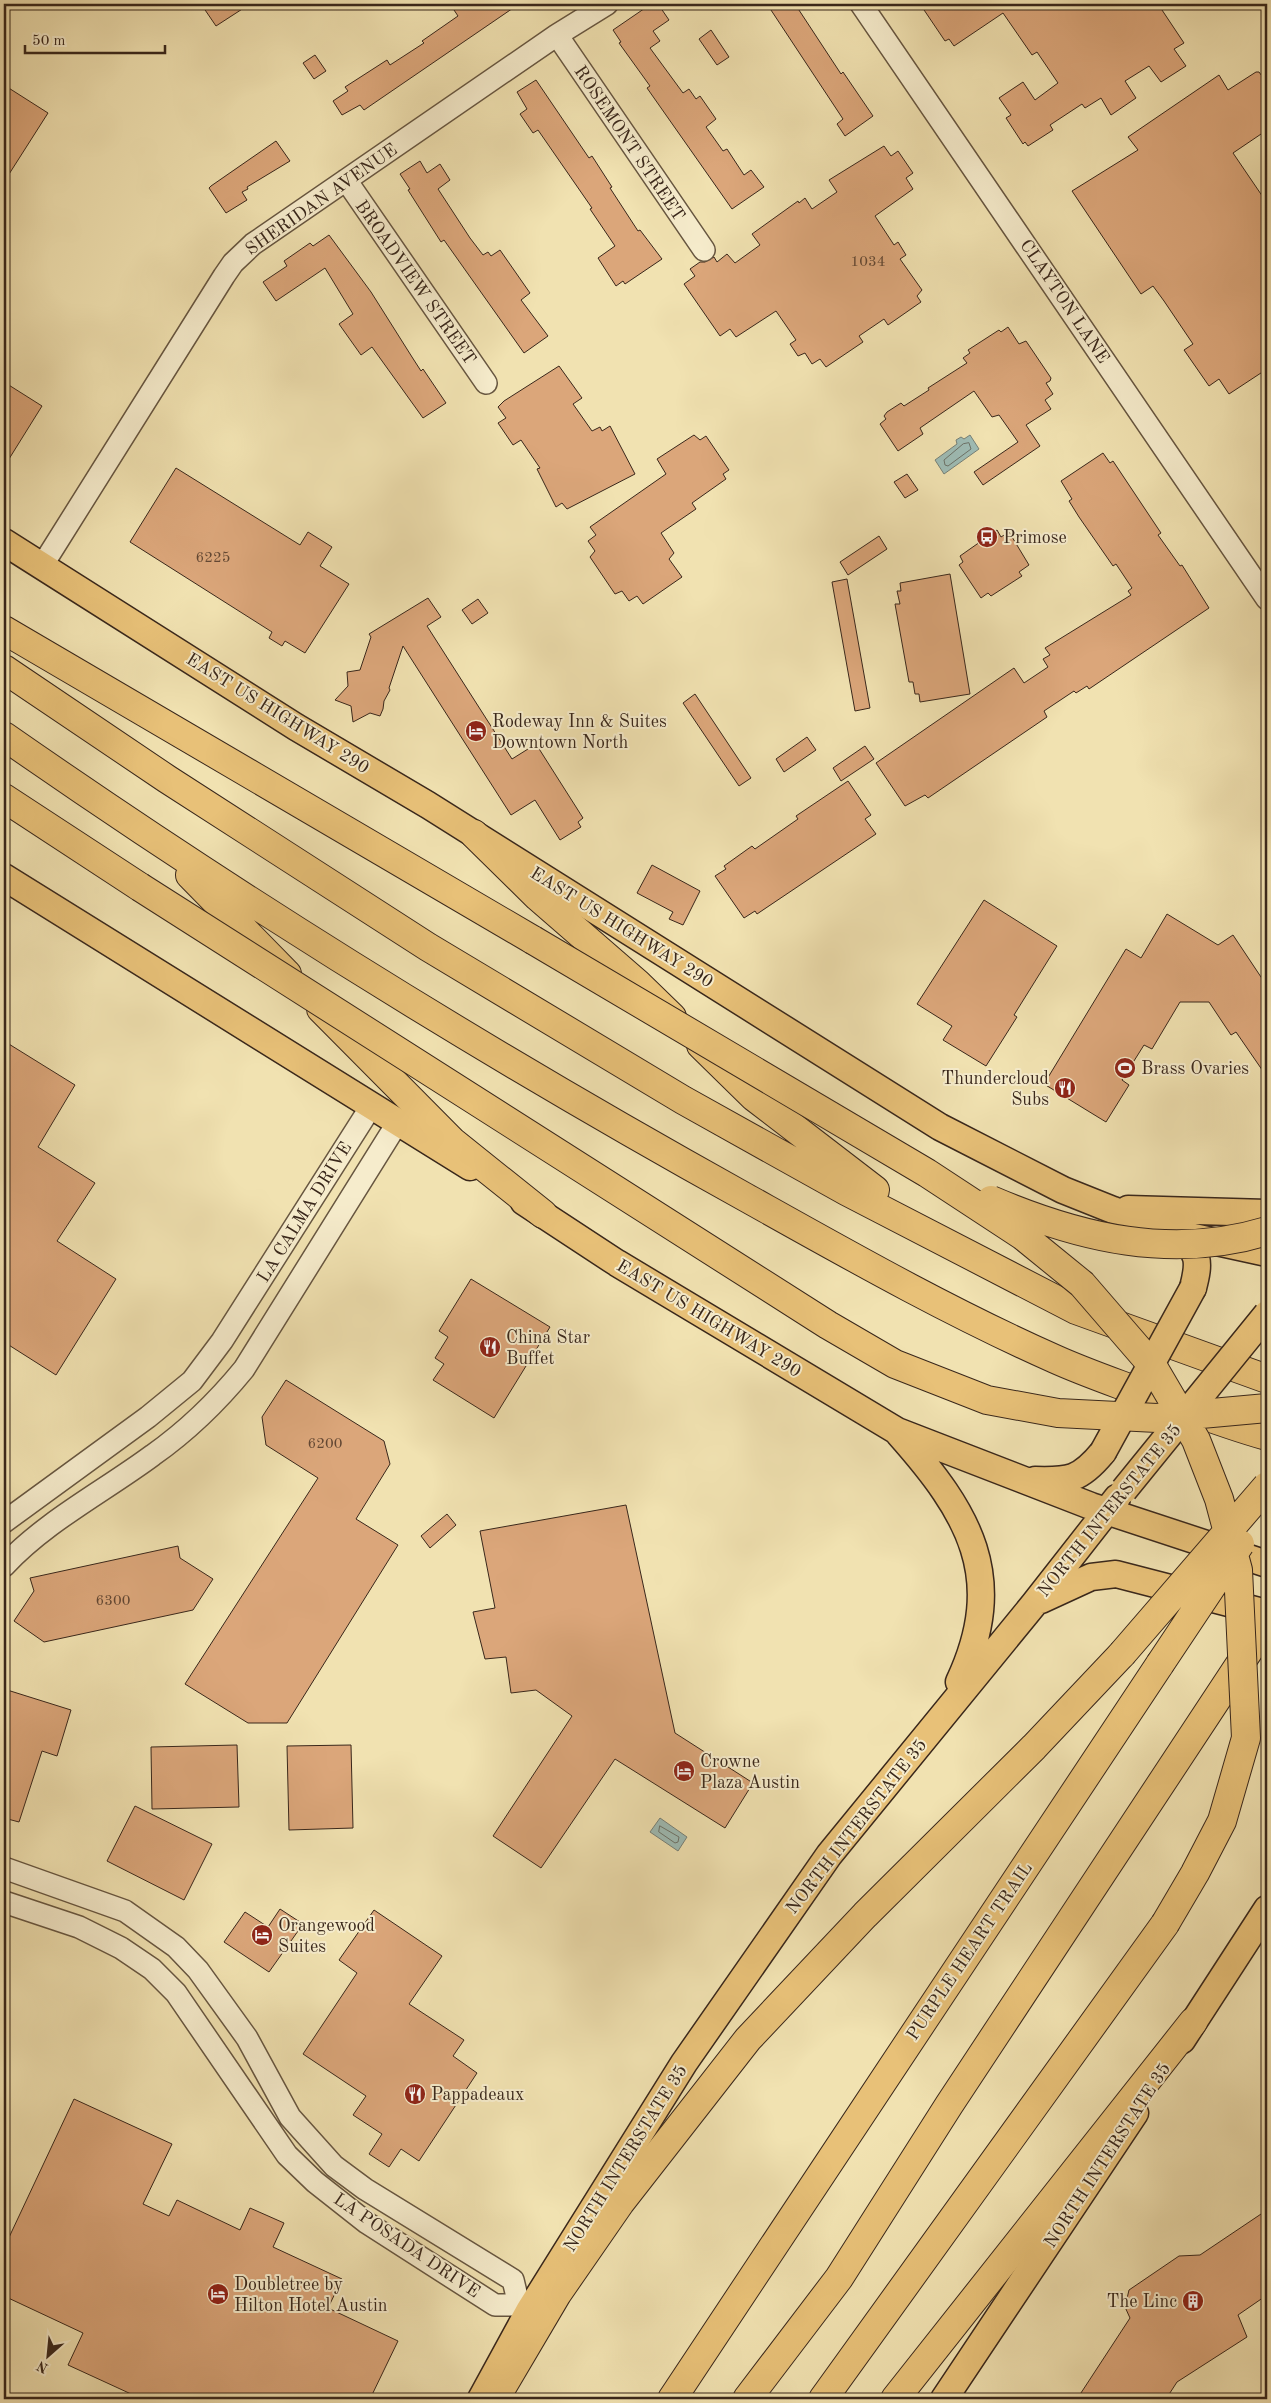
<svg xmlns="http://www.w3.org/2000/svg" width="1271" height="2403" font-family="'Old Standard TT',serif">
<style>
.water{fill:#9ebcb5;stroke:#768077}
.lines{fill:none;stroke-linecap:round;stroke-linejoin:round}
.shore{stroke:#6c7268;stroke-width:1}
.building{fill:#dba67a;stroke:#39271b}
.minor-casing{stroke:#675640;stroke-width:24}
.major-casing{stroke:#39271b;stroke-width:29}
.highway-casing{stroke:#39271b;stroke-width:30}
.minor{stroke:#f6eccc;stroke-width:21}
.major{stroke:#e8c178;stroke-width:26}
.highway{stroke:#e8c178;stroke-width:28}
.major-bridge-casing{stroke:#39271b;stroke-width:29;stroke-linecap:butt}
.highway-bridge-casing{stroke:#39271b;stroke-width:30;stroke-linecap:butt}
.major-bridge{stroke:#e8c178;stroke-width:26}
.highway-bridge{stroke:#e8c178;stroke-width:28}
.labels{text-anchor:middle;stroke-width:4;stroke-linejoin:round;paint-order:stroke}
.number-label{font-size:15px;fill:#624733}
.street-label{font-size:18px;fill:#39271b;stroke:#f6eccc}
.poi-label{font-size:18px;fill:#39271b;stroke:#f6eccc;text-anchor:start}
</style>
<rect width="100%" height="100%" fill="#f1e2b1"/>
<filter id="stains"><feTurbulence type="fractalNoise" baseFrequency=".004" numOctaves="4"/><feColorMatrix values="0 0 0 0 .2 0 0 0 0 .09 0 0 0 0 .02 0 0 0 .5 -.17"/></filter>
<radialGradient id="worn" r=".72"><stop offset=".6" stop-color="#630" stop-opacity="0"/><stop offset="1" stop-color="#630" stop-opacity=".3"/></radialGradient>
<path class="water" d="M970,435L979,449L944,474L935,460L957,444L956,440L961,437L964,439Z
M660,1818L687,1837L678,1851L650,1832Z"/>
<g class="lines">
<path class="shore" d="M969,443L971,449L948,466L945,465L944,460L963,444Z
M660,1826L679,1837L678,1842L675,1843L659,1832Z"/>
</g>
<path class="building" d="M201,4H250L216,26Z
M463,4H519L364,110L360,105L342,115L333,101L348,91L345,87L387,60L390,65L424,43L422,41L458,16L454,10Z
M651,4H658L669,20L653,31L660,41L650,48L683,93L689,89L696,99L700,96L716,119L706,127L723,151L727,149L744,175L751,170L764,187L732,209L647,88L650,86L619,43L621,42L613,30Z
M767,4H795L841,74L843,72L873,116L845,136L837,124L843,119Z
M920,4H1158L1184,43L1174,49L1186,66L1161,82L1149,66L1125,81L1136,98L1111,115L1101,98L1085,108L1082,104L1050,125L1053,130L1028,146L1025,142L1023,144L1006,118L1011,115L999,98L1023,82L1035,100L1058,83L1037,52L1032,55L1003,13L954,46L949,39L945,41Z
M711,30L729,57L717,65L699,39Z
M315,55L326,71L314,79L303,63Z
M1256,72H1259L1267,83V130L1233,153L1267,203V369L1229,394L1219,379L1209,386L1184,350L1193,344L1164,301L1153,286L1141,294L1072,191L1138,150L1128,137L1219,75L1228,90Z
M536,80L589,158L592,156L612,187L610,188L638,231L640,230L662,259L625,284L623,281L616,286L598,258L615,246L590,209L592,208L538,130L533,133L520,114L527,109L517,92Z
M4,85L48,113L4,182Z
M276,141L290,161L247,187L248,189L242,192L247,200L226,213L209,188L211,186Z
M884,146L891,156L898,151L913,173L906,178L913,189L875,216L894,245L898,242L906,255L900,259L922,290L917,296L921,302L888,325L884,319L859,336L863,342L826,367L820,359L812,364L805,353L798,356L790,344L796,340L776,311L736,337L730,329L720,336L684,284L695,276L690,269L700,262H705L714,257L717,262L727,254L735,263L760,245L752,234L798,201L799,203L805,198L812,209L837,192L829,180Z
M420,161L427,173L440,164L450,180L438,189L470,238L483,255L488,252L491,256L500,250L530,293L521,300L548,336L524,353L444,240L441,242L408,190L410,189L400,174Z
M329,235L371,292L412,357L421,371L423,369L446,403L423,418L372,347L361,355L339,324L353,314L325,268L276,301L263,282L287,266L284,261L310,243L313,246Z
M1008,327L1019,344L1026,341L1051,378L1050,381L1046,383L1053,394L1045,400L1051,409L1026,425L1040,446L983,485L974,472L1018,442L999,415L992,417L974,391L920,428L923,434L898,451L880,424L886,419L884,416L887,412L901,403L904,406L929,390L928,388L967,363L963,358L970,353L968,350L999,330L1001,332Z
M559,366L582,398L573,404L592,431L600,427L602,431L610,426L635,474L567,509L562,503L556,507L537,469L540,468L521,440L513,445L498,423L506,418L498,407L504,401Z
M4,382L42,406L4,467Z
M694,435L700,440L706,436L729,470L723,474L726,479L692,503L696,509L661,533L674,553L669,559L682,577L643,604L637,596L629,601L622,591L615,594L590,557L595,551L588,541L596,535L590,527L666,474L657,459Z
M1103,453L1110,463L1113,461L1161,533L1158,535L1180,566L1182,565L1209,608L1089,689L1087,686L1076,693L1074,691L1044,711L1047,717L928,798L925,795L905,806L876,763L1014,668L1024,683L1048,667L1043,659L1050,655L1045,648L1131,595L1128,591L1132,588L1116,564L1113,566L1079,517L1069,501L1072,499L1061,481Z
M176,468L300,545L308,532L332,547L320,566L349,584L305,653L285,641L282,646L269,638L272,632L130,542Z
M907,474L918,490L905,498L894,482Z
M997,530L1001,537L1009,532L1029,565L1019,572L1022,576L991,596L988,593L981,598L959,565L963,562L960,556Z
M879,536L887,549L848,575L840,562Z
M950,574L970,694L920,702L919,694H915L913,682H909L895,604H900L897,591H901L900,583Z
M847,579L870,708L855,711L832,582Z
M428,598L441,617L427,626L512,759L536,744L583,818L578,822L581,827L560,840L535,800L511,815L403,646L389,688L390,690L384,701L383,709L380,716L370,713L353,722L351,706L335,700L348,686L347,672L360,670L371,637L369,634Z
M478,599L488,613L472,624L462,610Z
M695,694L751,778L739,786L683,703Z
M807,737L816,750L784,772L776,759Z
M865,746L874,759L841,781L833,768Z
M848,781L871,815L865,819L876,834L757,914L755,911L744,918L715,876L726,869L724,866L752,846L755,849L798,819L796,816Z
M652,865L700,891L683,925L669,919L673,912L637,893Z
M984,900L1057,946L1014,1015L1017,1017L986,1066L943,1040L952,1026L917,1004Z
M1167,914L1218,945L1233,935L1267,986V1077L1236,1032L1231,1035L1209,1002H1180L1152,1049L1144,1045L1122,1080L1129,1085L1106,1122L1044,1084L1126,949L1141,958Z
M4,1041L75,1085L38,1147L95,1183L57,1241L116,1279L56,1375L4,1342Z
M471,1279L550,1327L494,1418L433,1380L444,1364L435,1358L448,1337L439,1331Z
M286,1380L384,1441L390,1464L356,1519L398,1545L287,1723H248L185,1684L318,1478L266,1445L262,1417Z
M626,1505L675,1733L753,1783L725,1828L615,1759L541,1868L493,1836L572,1716L536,1690L511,1693L506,1657L485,1659L473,1612L495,1608L480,1531Z
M447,1514L456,1525L430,1548L421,1536Z
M178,1546L180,1558L213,1579L193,1610L44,1642L14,1621L34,1591L30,1578Z
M4,1689L71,1710L57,1756L42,1751L19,1822L4,1818Z
M237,1745L239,1807L152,1809L151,1747Z
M351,1745L353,1828L289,1830L287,1746Z
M135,1806L212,1844L184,1900L107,1861Z
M280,1909L303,1924L269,1972L224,1942L245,1912L268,1927Z
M374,1910L442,1956L409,2004L464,2040L453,2056L477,2073L419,2161L401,2149L389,2167L369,2154L382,2134L353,2115L366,2096L303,2054L357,1973L339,1960Z
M74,2099L172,2144L143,2204L169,2216L177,2200L240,2230L250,2208L284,2223L273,2247L342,2279L328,2308L398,2341L370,2399H142L68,2365L83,2333L4,2296V2248Z
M1267,2210V2295L1238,2315L1247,2337L1177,2382L1166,2399H1077L1130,2318L1125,2307L1129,2290L1179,2256L1200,2255Z"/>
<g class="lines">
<g class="minor-casing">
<path id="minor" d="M861,4L1267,599
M557,35L704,250
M346,180L486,383
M42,566L224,276L233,263L253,244L557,35L607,4
M4,1522L148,1417L192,1381L222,1341L372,1105
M4,1566C46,1521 103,1492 153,1455C187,1431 217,1402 244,1369L398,1122
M4,1868L125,1911L176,1947L198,1970L247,2038L290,2117L334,2166L365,2189L513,2280L519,2305
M4,1902L79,1927L121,1948L152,1969L176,1993L287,2155L315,2182L367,2223L495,2305H519L529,2311"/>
</g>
<g class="major-casing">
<path id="major" d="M4,542L296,727L428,805L940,1127L1063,1190L1113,1210L1180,1234L1267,1253
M4,877L470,1167
M524,1202L617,1263L897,1431L1091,1506L1267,1564
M1128,1209L1267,1213
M1180,1234C1199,1254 1200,1261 1193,1288
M899,1434C969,1513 1008,1577 959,1682
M1035,1480C1069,1481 1080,1480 1103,1452
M1041,1600L1091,1577L1116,1574L1267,1613
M1182,2040L1267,1909
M481,2399L529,2311L684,2063L829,1855L1034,1604L1117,1498
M944,2399L1135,2113"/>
</g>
<g class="highway-casing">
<path id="highway" d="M4,630L533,940
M4,669L167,779L428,947L683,1100L846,1191L1076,1310L1267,1379
M4,736C242,902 491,1056 745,1197C847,1254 949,1312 1055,1359C1086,1373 1119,1384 1150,1396C1189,1410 1227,1425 1267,1436
M4,798L140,887
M474,834L538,897L637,983L672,1017
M190,875L287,974
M321,1009L453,1142L543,1214
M701,1045L754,1097L875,1190
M495,2399L557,2294L620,2203L748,2039L865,1915L1034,1747L1122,1654
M672,2399L1160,1664
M747,2399L839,2278L949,2105L1267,1623
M823,2399L1165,1924
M895,2399L1193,2022"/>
</g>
<use href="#minor" class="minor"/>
<use href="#major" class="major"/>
<use href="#highway" class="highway"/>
<g class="major-bridge-casing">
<path id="major-bridge" d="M1103,1452L1193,1288
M1124,1490L1267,1314"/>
</g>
<g class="highway-bridge-casing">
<path id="highway-bridge" d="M140,887L828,1325L895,1364L987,1400L1058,1413L1157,1418L1267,1408
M533,940L927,1173L1023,1236L1082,1284L1152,1365L1196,1440L1219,1499L1238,1570L1246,1738L1222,1821L1195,1873L1165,1924
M991,1200C1080,1238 1172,1260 1267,1231
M1122,1654L1267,1486
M1160,1664L1240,1544"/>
</g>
<use href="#major-bridge" class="major-bridge"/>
<use href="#highway-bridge" class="highway-bridge"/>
</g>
<defs>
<g id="bus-disc" transform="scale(1.125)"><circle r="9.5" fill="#8f2418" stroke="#f6eccc"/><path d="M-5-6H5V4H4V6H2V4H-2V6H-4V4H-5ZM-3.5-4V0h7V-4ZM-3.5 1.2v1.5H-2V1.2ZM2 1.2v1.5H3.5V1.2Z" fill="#fff"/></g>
<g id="hotel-disc" transform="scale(1.125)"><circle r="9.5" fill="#8f2418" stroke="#f6eccc"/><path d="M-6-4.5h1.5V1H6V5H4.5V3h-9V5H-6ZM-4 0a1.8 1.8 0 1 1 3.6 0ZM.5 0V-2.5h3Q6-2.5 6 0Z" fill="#fff"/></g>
<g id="stadium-disc" transform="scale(1.125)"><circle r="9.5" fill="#8f2418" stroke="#f6eccc"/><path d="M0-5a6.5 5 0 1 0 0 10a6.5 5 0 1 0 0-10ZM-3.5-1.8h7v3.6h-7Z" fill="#fff"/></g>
<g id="restaurant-disc" transform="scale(1.125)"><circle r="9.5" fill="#8f2418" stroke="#f6eccc"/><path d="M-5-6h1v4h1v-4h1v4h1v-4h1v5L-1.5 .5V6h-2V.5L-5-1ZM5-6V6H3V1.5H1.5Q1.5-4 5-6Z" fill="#fff"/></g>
<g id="building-disc" transform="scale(1.125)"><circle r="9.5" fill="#8f2418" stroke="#f6eccc"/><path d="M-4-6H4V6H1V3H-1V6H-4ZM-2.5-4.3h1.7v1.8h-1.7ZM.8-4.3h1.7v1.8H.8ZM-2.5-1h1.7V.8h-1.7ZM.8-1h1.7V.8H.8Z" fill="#fff"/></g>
</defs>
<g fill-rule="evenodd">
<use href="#bus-disc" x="987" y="537"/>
<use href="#hotel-disc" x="476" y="731"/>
<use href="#stadium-disc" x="1125" y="1068"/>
<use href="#restaurant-disc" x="1065" y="1088"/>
<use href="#restaurant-disc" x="490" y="1347"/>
<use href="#hotel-disc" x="684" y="1771"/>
<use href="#hotel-disc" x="262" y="1935"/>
<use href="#restaurant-disc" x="415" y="2094"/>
<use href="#hotel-disc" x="218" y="2294"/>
<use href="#building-disc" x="1193" y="2301"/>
</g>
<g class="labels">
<g class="number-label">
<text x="868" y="266">1034</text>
<text x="213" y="562">6225</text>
<text x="325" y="1448">6200</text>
<text x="113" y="1605">6300</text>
</g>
<g class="street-label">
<text transform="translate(630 143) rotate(56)" y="6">ROSEMONT STREET</text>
<text transform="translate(321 199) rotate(-35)" y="6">SHERIDAN AVENUE</text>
<text transform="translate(416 282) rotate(55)" y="6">BROADVIEW STREET</text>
<text transform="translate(1065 301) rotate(56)" y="6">CLAYTON LANE</text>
<text transform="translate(278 713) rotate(32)" y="6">EAST US HIGHWAY 290</text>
<text transform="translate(622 927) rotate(32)" y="6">EAST US HIGHWAY 290</text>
<text transform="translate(304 1212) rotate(-58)" y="6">LA CALMA DRIVE</text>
<text transform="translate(709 1318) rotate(31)" y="6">EAST US HIGHWAY 290</text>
<text transform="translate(1109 1510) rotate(-51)" y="6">NORTH INTERSTATE 35</text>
<text transform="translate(856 1826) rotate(-52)" y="6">NORTH INTERSTATE 35</text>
<text transform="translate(969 1951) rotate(-56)" y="6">PURPLE HEART TRAIL</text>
<text transform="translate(1107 2155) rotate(-57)" y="6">NORTH INTERSTATE 35</text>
<text transform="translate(625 2158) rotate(-58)" y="6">NORTH INTERSTATE 35</text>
<text transform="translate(407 2245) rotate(34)" y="6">LA POSADA DRIVE</text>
</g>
<g class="poi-label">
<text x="1003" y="543">Primose</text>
<text x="492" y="727">Rodeway Inn &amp; Suites<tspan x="492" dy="21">Downtown North</tspan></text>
<text x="1141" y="1074">Brass Ovaries</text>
<text x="1049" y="1084" text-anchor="end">Thundercloud<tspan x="1049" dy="21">Subs</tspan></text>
<text x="506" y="1343">China Star<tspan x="506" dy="21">Buffet</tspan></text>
<text x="700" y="1767">Crowne<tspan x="700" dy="21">Plaza Austin</tspan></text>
<text x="278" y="1931">Orangewood<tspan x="278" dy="21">Suites</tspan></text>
<text x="431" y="2100">Pappadeaux</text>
<text x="234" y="2290">Doubletree by<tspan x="234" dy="21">Hilton Hotel Austin</tspan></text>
<text x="1177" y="2307" text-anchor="end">The Linc</text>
</g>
</g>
<rect width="1271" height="2403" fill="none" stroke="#f1e2b1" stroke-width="20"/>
<rect x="5" y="5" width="1261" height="2393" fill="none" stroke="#39271b" stroke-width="2.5"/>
<rect x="10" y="10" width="1251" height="2383" fill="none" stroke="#39271b"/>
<g transform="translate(48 2356) rotate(207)" stroke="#f6eccc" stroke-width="4" paint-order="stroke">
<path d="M0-4L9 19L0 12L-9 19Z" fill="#39271b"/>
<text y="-8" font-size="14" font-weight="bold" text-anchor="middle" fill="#39271b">N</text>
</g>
<path d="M25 45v8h140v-8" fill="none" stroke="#39271b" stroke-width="2.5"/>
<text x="32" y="45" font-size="15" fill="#39271b" stroke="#f6eccc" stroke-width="4" paint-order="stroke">50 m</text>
<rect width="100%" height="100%" filter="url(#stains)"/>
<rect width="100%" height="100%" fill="url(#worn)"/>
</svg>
